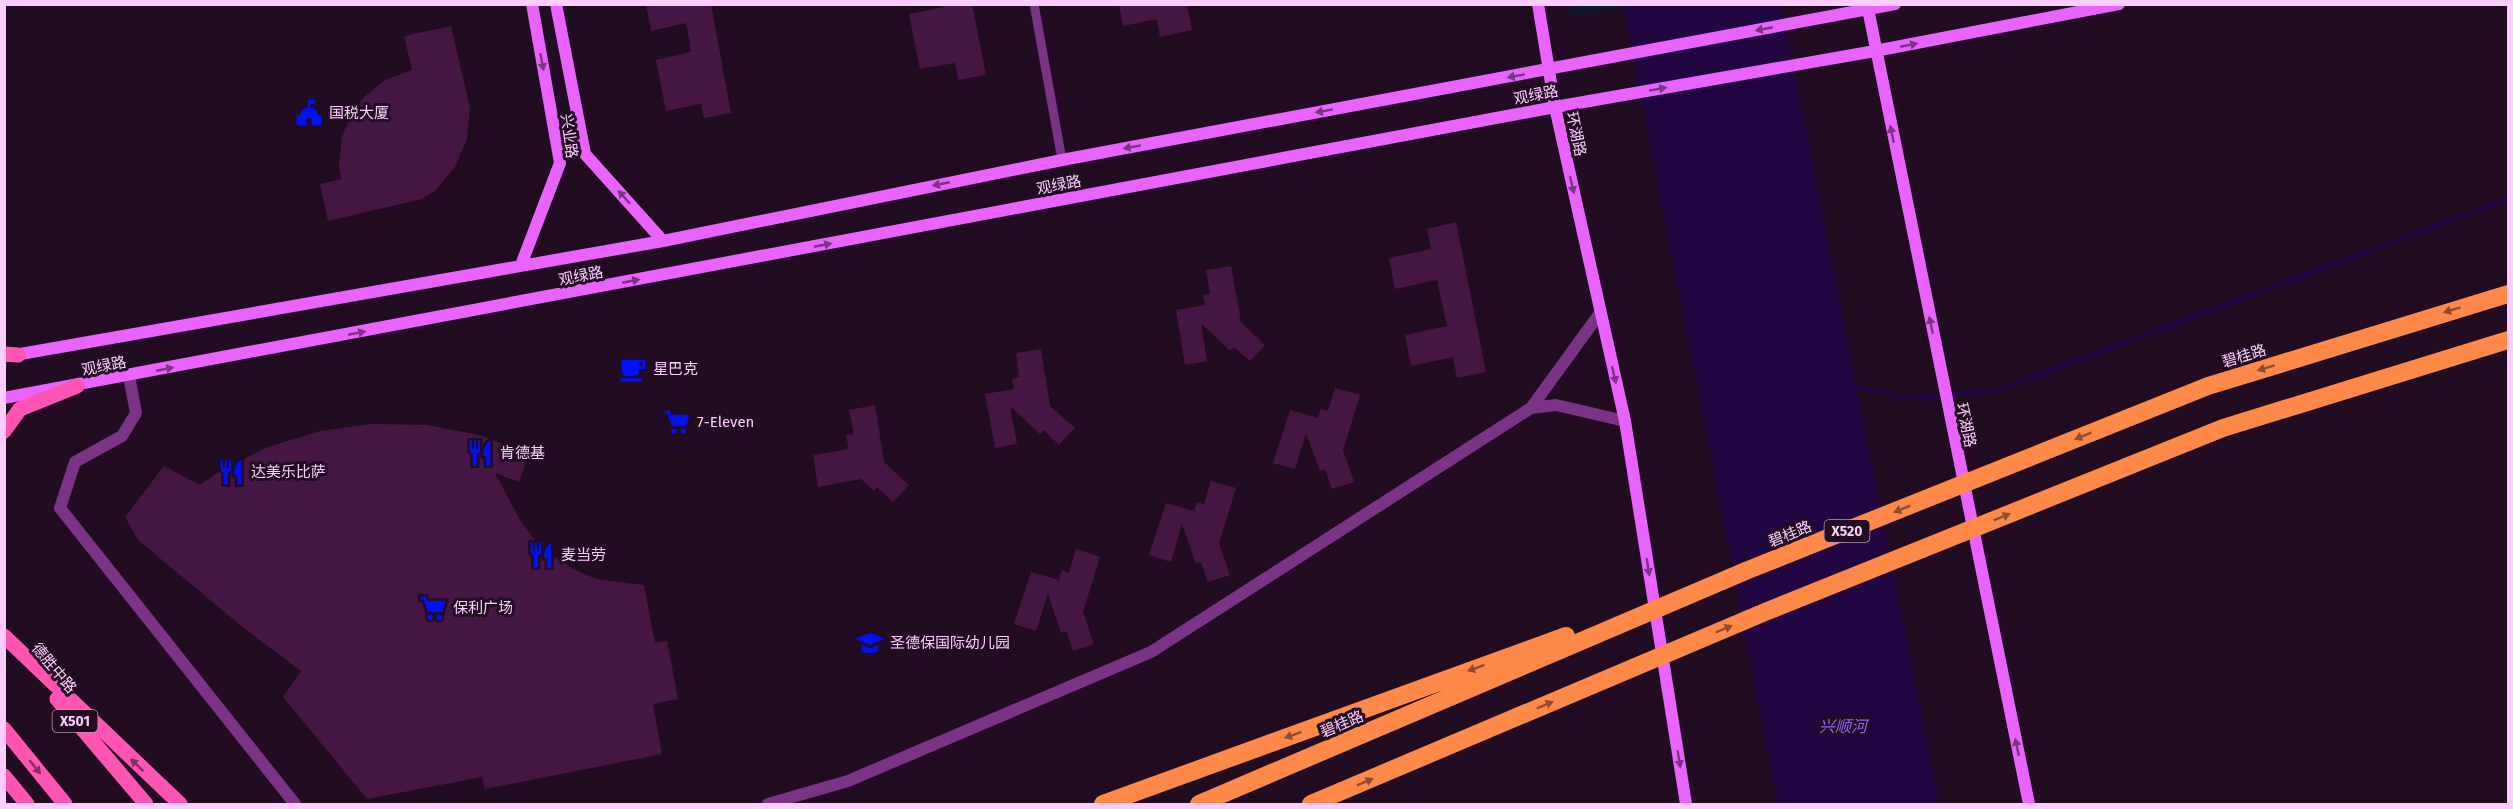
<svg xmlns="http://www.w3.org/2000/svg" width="2513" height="809" font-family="'Fira Sans','Noto Sans SC',sans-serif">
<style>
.green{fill:#0e152d}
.water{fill:#220642}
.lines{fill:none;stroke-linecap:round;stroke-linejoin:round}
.stream{stroke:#220642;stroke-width:5}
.building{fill:#451643}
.lane{stroke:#7a3385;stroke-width:9}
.street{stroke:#7a3385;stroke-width:12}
.secondary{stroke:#e964ff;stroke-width:12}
.primary{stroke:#ff54b1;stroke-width:15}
.highway-bridge{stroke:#ff8948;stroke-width:18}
.oneway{fill:#7c3485}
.oneway2{fill:#904a35}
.oneway3{fill:#852c62}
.labels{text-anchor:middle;stroke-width:6;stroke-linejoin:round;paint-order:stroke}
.shield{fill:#220c22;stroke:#bb93bd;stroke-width:1.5}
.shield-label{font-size:14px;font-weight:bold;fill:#fccdff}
.street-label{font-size:15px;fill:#fccdff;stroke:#220c22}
.poi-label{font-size:15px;fill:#fccdff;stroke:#220c22;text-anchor:start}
.water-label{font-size:16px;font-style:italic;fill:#9163ff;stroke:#220c22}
</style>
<rect width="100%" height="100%" fill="#220c22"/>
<path class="green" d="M1569,5H1616L1617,9L1571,17Z"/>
<path class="water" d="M1623,5H1781L1939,804H1778Z"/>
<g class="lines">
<path class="stream" d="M1850,386L1907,398L1996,391L2508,199"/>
</g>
<path class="building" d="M646,4H711L731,113L704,118L701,104L666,111L656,60L691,52L689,38L686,23L651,31Z
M944,4H972L986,75L958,80L955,63L920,69L909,14L944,7Z
M1119,4H1187L1192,30L1160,37L1157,19L1123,26Z
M451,26L470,108L467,139L455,167L435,191L422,199L328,221L320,184L341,179L339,165L342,136L354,110L363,98L385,80L412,70L404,36Z
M1456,222L1486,372L1457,378L1453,357L1411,366L1405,335L1447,326L1437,280L1395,289L1389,258L1431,249L1427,229Z
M1231,266L1241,322L1265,345L1250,361L1234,347L1230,351L1201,323L1207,361L1185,365L1176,310L1205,305L1203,295L1210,294L1206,270Z
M1041,349L1050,406L1075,428L1059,445L1044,430L1040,434L1010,406L1017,444L995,448L985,394L1014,389L1012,379L1019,377L1016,353Z
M1335,388L1360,395L1343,450L1354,482L1332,489L1325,469L1320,471L1306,433L1295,469L1273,463L1290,410L1318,418L1321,409L1328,411Z
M875,405L884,462L909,485L893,502L877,487L874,491L861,479L818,487L813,455L849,449L846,435L854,434L849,410Z
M373,424L427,425L479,435L529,454L519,482L495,473L520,520L535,540L553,556L573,569L596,579L644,585L655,643L667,641L678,699L653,704L662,754L485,789L482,777L367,799L283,697L301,671L245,629L138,540L125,517L164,466L200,485L220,471L268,447L320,431Z
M1211,481L1236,488L1219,543L1230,575L1208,582L1201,562L1196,564L1182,524L1171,562L1149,555L1166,503L1194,511L1197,502L1204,504Z
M1076,549L1100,557L1083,612L1094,644L1073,651L1066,631L1061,633L1048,594L1036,631L1014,624L1031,572L1059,580L1062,570L1069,573Z"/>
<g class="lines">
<path class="lane" d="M1034,4L1062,160"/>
<path class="street" d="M129,376L136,413L122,436L75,462L60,508L295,804
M1531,408L1556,405L1625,421
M768,804L848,781L1151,652L1531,408L1600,313"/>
<path class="secondary" d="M556,4L585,154L663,241
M1538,4L1555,107L1625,421L1686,804
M1867,4L2029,804
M521,265L560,163L532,4
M9,356L663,241L1062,160L1895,4
M4,398L1555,107L1875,51L2119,4"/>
<path class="primary" d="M4,354L18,355
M4,431L20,409L77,386
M4,636L180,804
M57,699L146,804
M4,729L65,804
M4,776L27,804"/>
<path class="highway-bridge" d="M1103,804L1566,636
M1199,804L1748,570L2208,386L2508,294
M1311,804L1765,612L2223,428L2508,340"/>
</g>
<defs><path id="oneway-solid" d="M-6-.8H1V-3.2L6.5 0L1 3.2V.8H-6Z" transform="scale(1.5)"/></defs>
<g class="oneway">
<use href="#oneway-solid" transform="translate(1764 29) rotate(169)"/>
<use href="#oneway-solid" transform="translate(1909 45) rotate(-11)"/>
<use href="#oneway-solid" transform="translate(542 62) rotate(80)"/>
<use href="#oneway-solid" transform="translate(1516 76) rotate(170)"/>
<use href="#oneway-solid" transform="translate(1658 89) rotate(-10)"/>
<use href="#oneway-solid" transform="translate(1324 111) rotate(170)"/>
<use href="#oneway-solid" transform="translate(1892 134) rotate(-102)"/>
<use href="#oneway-solid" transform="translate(1132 147) rotate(170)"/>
<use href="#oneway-solid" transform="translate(941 184) rotate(169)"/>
<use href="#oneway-solid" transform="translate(1572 185) rotate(77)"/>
<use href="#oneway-solid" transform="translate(624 197) rotate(-132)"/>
<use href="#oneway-solid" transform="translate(823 245) rotate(-11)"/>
<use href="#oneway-solid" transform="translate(631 281) rotate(-11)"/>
<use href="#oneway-solid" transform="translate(1931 325) rotate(-102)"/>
<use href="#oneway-solid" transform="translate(357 333) rotate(-11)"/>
<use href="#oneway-solid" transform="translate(165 369) rotate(-11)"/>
<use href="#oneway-solid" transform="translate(1614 375) rotate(77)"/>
<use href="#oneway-solid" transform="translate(1648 567) rotate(81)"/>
<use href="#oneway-solid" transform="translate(2017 747) rotate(-102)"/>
<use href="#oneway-solid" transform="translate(1679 759) rotate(81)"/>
</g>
<g class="oneway2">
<use href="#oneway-solid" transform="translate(2452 310) rotate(163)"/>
<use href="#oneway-solid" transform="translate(2266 368) rotate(163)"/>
<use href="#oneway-solid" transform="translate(2083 436) rotate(158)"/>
<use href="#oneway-solid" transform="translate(1902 509) rotate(158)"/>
<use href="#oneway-solid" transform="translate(2002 517) rotate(-22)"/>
<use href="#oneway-solid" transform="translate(1724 629) rotate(-23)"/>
<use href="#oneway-solid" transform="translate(1476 668) rotate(160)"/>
<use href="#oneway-solid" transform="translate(1545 705) rotate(-23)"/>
<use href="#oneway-solid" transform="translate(1293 735) rotate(160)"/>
<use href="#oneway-solid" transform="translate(1365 782) rotate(-23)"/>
</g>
<g class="oneway3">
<use href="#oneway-solid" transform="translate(137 765) rotate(-136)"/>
<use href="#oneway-solid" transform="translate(35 767) rotate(51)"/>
</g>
<defs>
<g id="civic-bare" transform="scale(2.07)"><path d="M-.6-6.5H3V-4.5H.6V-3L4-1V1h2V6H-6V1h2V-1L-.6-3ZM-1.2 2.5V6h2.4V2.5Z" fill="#0011f8" stroke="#220c22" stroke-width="2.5" paint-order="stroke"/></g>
<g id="cafe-bare" transform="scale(2.07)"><path d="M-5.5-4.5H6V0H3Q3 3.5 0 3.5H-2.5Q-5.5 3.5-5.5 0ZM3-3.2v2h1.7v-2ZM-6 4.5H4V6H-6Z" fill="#0011f8" stroke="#220c22" stroke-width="2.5" paint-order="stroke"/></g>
<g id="supermarket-bare" transform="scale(2.07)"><path d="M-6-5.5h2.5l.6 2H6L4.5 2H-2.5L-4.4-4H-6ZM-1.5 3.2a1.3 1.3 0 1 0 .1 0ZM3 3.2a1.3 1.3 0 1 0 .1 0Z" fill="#0011f8" stroke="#220c22" stroke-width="2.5" paint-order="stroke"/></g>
<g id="restaurant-bare" transform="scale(2.07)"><path d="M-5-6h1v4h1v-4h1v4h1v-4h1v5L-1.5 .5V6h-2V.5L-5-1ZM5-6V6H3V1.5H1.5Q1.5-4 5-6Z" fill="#0011f8" stroke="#220c22" stroke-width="2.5" paint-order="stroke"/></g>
<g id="school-bare" transform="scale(2.07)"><path d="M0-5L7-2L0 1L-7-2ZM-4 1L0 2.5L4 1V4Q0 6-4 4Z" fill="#0011f8" stroke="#220c22" stroke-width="2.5" paint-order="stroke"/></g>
</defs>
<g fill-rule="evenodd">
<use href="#civic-bare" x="309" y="113"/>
<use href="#cafe-bare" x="633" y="369"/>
<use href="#supermarket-bare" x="677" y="422"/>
<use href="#restaurant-bare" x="480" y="453"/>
<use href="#restaurant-bare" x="231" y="472"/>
<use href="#restaurant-bare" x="541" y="555"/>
<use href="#supermarket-bare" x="433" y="608"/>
<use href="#school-bare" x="870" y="643"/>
</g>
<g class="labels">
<g class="shield">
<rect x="1824.5" y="520" width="45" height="22" rx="4.5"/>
<rect x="52.5" y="710" width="45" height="22" rx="4.5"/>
</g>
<g class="shield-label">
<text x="1847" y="536">X520</text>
<text x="75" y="726">X501</text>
</g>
<g class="street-label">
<text transform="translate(1536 95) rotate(-11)" y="5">观绿路</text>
<text transform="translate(1576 134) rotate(78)" y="5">环湖路</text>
<text transform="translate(569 136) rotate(82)" y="5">兴业路</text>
<text transform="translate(1059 185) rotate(-11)" y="5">观绿路</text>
<text transform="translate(581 276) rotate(-11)" y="5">观绿路</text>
<text transform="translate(2244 356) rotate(-17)" y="5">碧桂路</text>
<text transform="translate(104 366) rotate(-11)" y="5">观绿路</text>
<text transform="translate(1966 425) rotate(78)" y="5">环湖路</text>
<text transform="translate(1790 534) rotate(-22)" y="5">碧桂路</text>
<text transform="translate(54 668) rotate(50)" y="5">德胜中路</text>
<text transform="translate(1342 724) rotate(-23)" y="5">碧桂路</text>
</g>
<g class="poi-label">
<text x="329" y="118">国税大厦</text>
<text x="653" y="374">星巴克</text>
<text x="697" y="427">7-Eleven</text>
<text x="500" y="458">肯德基</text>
<text x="251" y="477">达美乐比萨</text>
<text x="561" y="560">麦当劳</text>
<text x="453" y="613">保利广场</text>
<text x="890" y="648">圣德保国际幼儿园</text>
</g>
<g class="water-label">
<text x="1843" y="732">兴顺河</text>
</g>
</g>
<rect width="2513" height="809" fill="none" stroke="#fccdff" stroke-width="12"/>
</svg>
